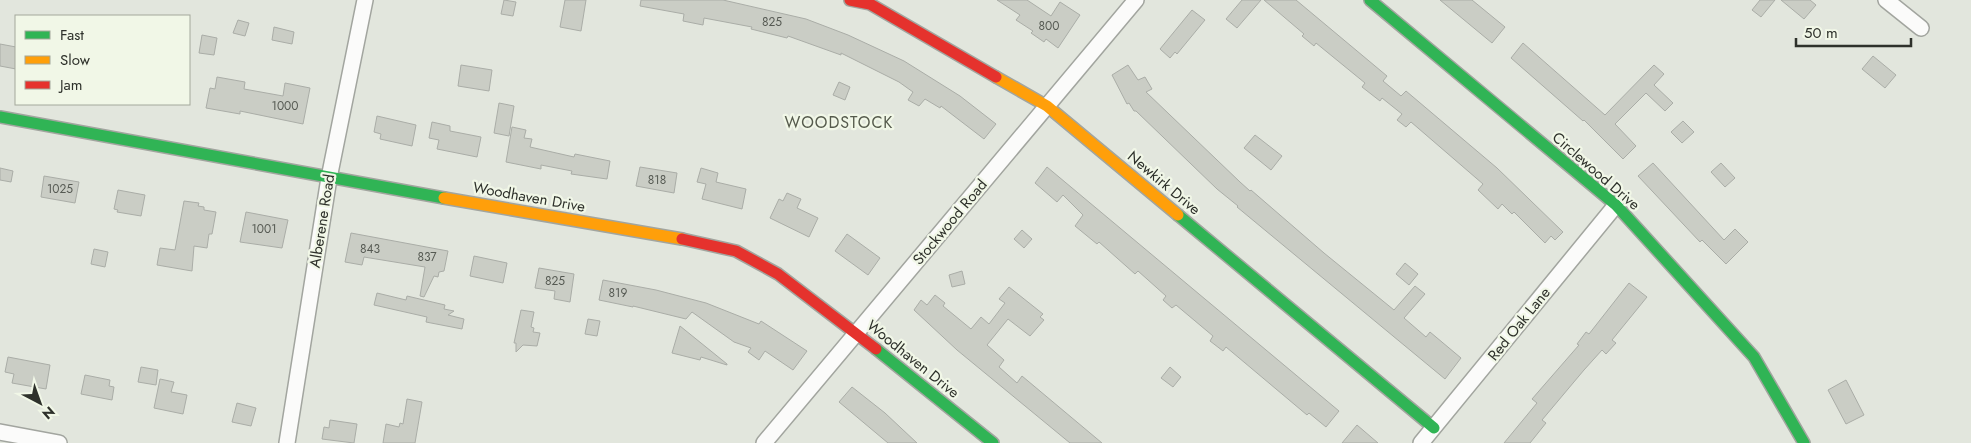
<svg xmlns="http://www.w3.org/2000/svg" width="1971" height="443" font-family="Jost,sans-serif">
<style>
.building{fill:#cacdc5;stroke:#aaada7}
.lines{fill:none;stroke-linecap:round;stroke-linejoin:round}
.street-casing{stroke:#a2a59f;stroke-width:18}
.fast-casing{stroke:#a2a59f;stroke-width:14}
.slow-casing{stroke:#a2a59f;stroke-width:14}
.jam-casing{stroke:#a2a59f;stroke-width:14}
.street{stroke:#fbfbfa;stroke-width:15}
.fast{stroke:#30b455;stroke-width:11}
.slow{stroke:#ff9f0a;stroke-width:11}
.jam{stroke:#e5322d;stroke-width:11}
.labels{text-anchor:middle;stroke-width:4.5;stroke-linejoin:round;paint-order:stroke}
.number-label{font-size:12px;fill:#565a53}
.street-label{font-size:15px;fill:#2e312b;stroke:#f1f7e7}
.neighbourhood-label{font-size:16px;letter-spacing:1px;fill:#555a4c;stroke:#f1f7e7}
</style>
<rect width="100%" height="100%" fill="#e2e6dd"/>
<path class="building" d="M504,0L516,2L513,16L501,14Z
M565,0H586L581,31L560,27Z
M641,0H723L806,19L848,35L904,61L960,96L996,124L984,139L941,106L940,108L925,99L919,106L908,100L913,92L899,82L841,53V55L788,36L787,38L751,29L752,27L704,18L703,25L683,21L684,14L640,6Z
M997,0H1027L1051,16L1060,2L1080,15L1058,48L1046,39L1044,42L1031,33L1033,31L1016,20L1020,15Z
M1242,0H1261L1237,28L1226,19Z
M1264,0H1296L1387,76L1383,81L1401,96L1406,91L1497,168L1563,232L1555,240L1551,236L1545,243L1514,212L1512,214L1502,204L1498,209L1478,190L1483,184L1411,122L1406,127L1397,120L1402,114L1382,98L1380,101L1362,87L1365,83L1316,43L1314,46L1302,36L1304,34Z
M1440,0H1472L1505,27L1492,43Z
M1760,0H1775L1761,17L1752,10Z
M1781,0H1810L1816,5L1804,19Z
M1192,10L1205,20L1177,54L1175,52L1170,58L1160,49Z
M238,20L249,23L245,36L233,33Z
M274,27L294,32L292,44L272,40Z
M202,35L217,38L214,55L199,53Z
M1523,43L1605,115L1654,65L1664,74L1654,85L1673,103L1665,111L1646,93L1615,124L1636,146L1623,159L1584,120L1583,121L1511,58Z
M0,44L16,47V69L0,66Z
M1873,56L1896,75L1885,88L1862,69Z
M461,65L492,70L489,91L458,86Z
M1128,65L1138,80L1145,77L1152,89L1146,92L1240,182L1250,191L1251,190L1324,253L1394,310L1415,286L1425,294L1404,318L1426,337L1430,332L1461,358L1445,379L1237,207L1238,206L1217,189L1136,111H1134L1129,103L1127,104L1112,75Z
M217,77L245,82L244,89L283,96L285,83L310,88L303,124L240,111V114L206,108L210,88L215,89Z
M839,82L850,87L845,100L833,95Z
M499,103L514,106L509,136L494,133Z
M377,116L416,125L412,146L380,139L381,134L374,132Z
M1683,121L1694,132L1682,143L1671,132Z
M432,122L450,126V131L481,137L477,157L437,149L439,140L429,138Z
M512,127L526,130L524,138L532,139L530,147L574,157L575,154L610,161L607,179L571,174L572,171L541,165V169L506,162Z
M1255,135L1282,156L1271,170L1244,148Z
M1653,163L1724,240L1735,229L1748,242L1726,264L1702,240L1700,242L1638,176Z
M1721,163L1735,178L1725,187L1711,172Z
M640,167L677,173L674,193L636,186Z
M1047,167L1339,411L1326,427L1309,413L1307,415L1226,347L1223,351L1210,341L1213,336L1176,305L1172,308L1163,300L1166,296L1138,271L1135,274L1099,242L1097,244L1075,226L1083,215L1063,195L1057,202L1035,183Z
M0,168L13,171L11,182L0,180Z
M701,168L718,173L716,182L746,189L742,209L702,199L706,184L697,182Z
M44,176L79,182L75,203L41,197Z
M118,190L145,195L141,216L117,212L118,210L114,209Z
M787,193L801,199L797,208L818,218L809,237L770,218L779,199L783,201Z
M184,201L199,203L198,206L204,207V210L216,212L212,234H209L207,248L194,246L192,271L157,265L160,248L175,250Z
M246,212L288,220L282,248L240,242Z
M1022,230L1032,239L1024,248L1014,239Z
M351,233L448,251L444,271L439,272L438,277L434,276L424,297L420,296L425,267L364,257L362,265L345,262Z
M847,234L880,258L868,275L835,251Z
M94,249L108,252L105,267L91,264Z
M474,256L507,263L503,283L470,276Z
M1405,263L1418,274L1409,285L1396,274Z
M539,268L574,274L570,302L554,299L555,291L535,288Z
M962,271L965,284L952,287L949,275Z
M603,280L656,290L706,303L759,324L761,321L807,351L793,370L765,351L759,360L748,352L751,348L734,342L692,312L686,319L633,306V307L599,300Z
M1629,283L1647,297L1612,340L1616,343L1606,354L1602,350L1584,370L1542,420L1546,423L1530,443H1504L1537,403L1532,399L1579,345L1577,344L1586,332L1589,334Z
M1009,287L1043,314L1040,317L1044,320L1030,336L1008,319L987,345L1004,360L999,367L1017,383L1022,376L1102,443H1070L957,350L914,310L921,300L927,305L935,295L945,303L943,306L971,329L981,317L989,324L1005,303L999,299Z
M377,293L406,300L407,296L445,305L444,309L454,311L448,315L464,319L462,329L426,322L427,317L374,305Z
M521,310L534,312L531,327L534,328L533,332L540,333L537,346L523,345L516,352V343H514Z
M588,319L600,321L597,336L585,334Z
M680,326L727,364V365L701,357L700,360L672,353Z
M8,357L50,365L46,389L12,383L14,374L5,372Z
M141,367L158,370L156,385L138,382Z
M1170,367L1181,377L1173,387L1161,378Z
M85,375L110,380L109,386L114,387L112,400L81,394Z
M160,379L174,382L171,392L187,395L183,414L154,408Z
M1846,380L1864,415L1846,424L1828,390Z
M852,387L885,413L917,443H888L839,402Z
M407,399L422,402L415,443H383L386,424L399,427L400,423L403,424Z
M237,403L256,408L251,426L232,422Z
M330,420L357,424L354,443L322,439L324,427L329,428Z
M1357,425L1378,443H1342Z"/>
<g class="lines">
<g class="street-casing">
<path id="street" d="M1886,0L1921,28
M0,432L59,443
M287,443L329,178L365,0
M764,443L1136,0
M1421,443L1616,205"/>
</g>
<g class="fast-casing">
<path id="fast" d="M1370,0L1616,205L1754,357L1804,443
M0,117L444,198
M1178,215L1434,428
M876,349L993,443"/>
</g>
<g class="slow-casing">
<path id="slow" d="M996,77L1047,106L1178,215
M444,198L682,239"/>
</g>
<g class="jam-casing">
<path id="jam" d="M850,0L870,4L996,77
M682,239L736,251L778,274L876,349"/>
</g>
<use href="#street" class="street"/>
<use href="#fast" class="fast"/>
<use href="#slow" class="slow"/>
<use href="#jam" class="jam"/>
</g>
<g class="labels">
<g class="number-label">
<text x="772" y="26">825</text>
<text x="1049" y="30">800</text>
<text x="285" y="110">1000</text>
<text x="657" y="184">818</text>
<text x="60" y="193">1025</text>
<text x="264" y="233">1001</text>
<text x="370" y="253">843</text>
<text x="427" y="261">837</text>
<text x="555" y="285">825</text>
<text x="618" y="297">819</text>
</g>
<g class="street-label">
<text transform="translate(1596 171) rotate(41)" y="5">Circlewood Drive</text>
<text transform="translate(1164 183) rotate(40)" y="5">Newkirk Drive</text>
<text transform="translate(529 197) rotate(10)" y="5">Woodhaven Drive</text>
<text transform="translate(322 221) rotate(-81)" y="5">Alberene Road</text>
<text transform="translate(950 222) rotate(-50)" y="5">Stockwood Road</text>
<text transform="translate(1519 324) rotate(-51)" y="5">Red Oak Lane</text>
<text transform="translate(913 359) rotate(39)" y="5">Woodhaven Drive</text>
</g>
<g class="neighbourhood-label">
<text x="839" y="128">WOODSTOCK</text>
</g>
</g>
<rect x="15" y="15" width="175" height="90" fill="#f1f7e7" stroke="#a3a89c"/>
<rect x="25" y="31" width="25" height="8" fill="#30b455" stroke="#a3a89c"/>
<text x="60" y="40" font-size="15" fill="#2e312b">Fast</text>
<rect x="25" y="56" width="25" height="8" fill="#ff9f0a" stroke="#a3a89c"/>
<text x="60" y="65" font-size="15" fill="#2e312b">Slow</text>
<rect x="25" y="81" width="25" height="8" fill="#e5322d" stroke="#a3a89c"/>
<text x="60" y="90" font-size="15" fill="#2e312b">Jam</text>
<g transform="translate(40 403) rotate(139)" stroke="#f1f7e7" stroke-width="4" paint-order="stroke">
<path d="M0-4L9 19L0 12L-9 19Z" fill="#2e312b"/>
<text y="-8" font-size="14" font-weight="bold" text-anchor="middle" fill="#2e312b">N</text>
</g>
<path d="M1796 38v8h115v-8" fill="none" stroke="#2e312b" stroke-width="2.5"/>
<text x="1804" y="38" font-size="15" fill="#2e312b" stroke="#f1f7e7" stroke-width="4" paint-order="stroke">50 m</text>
</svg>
